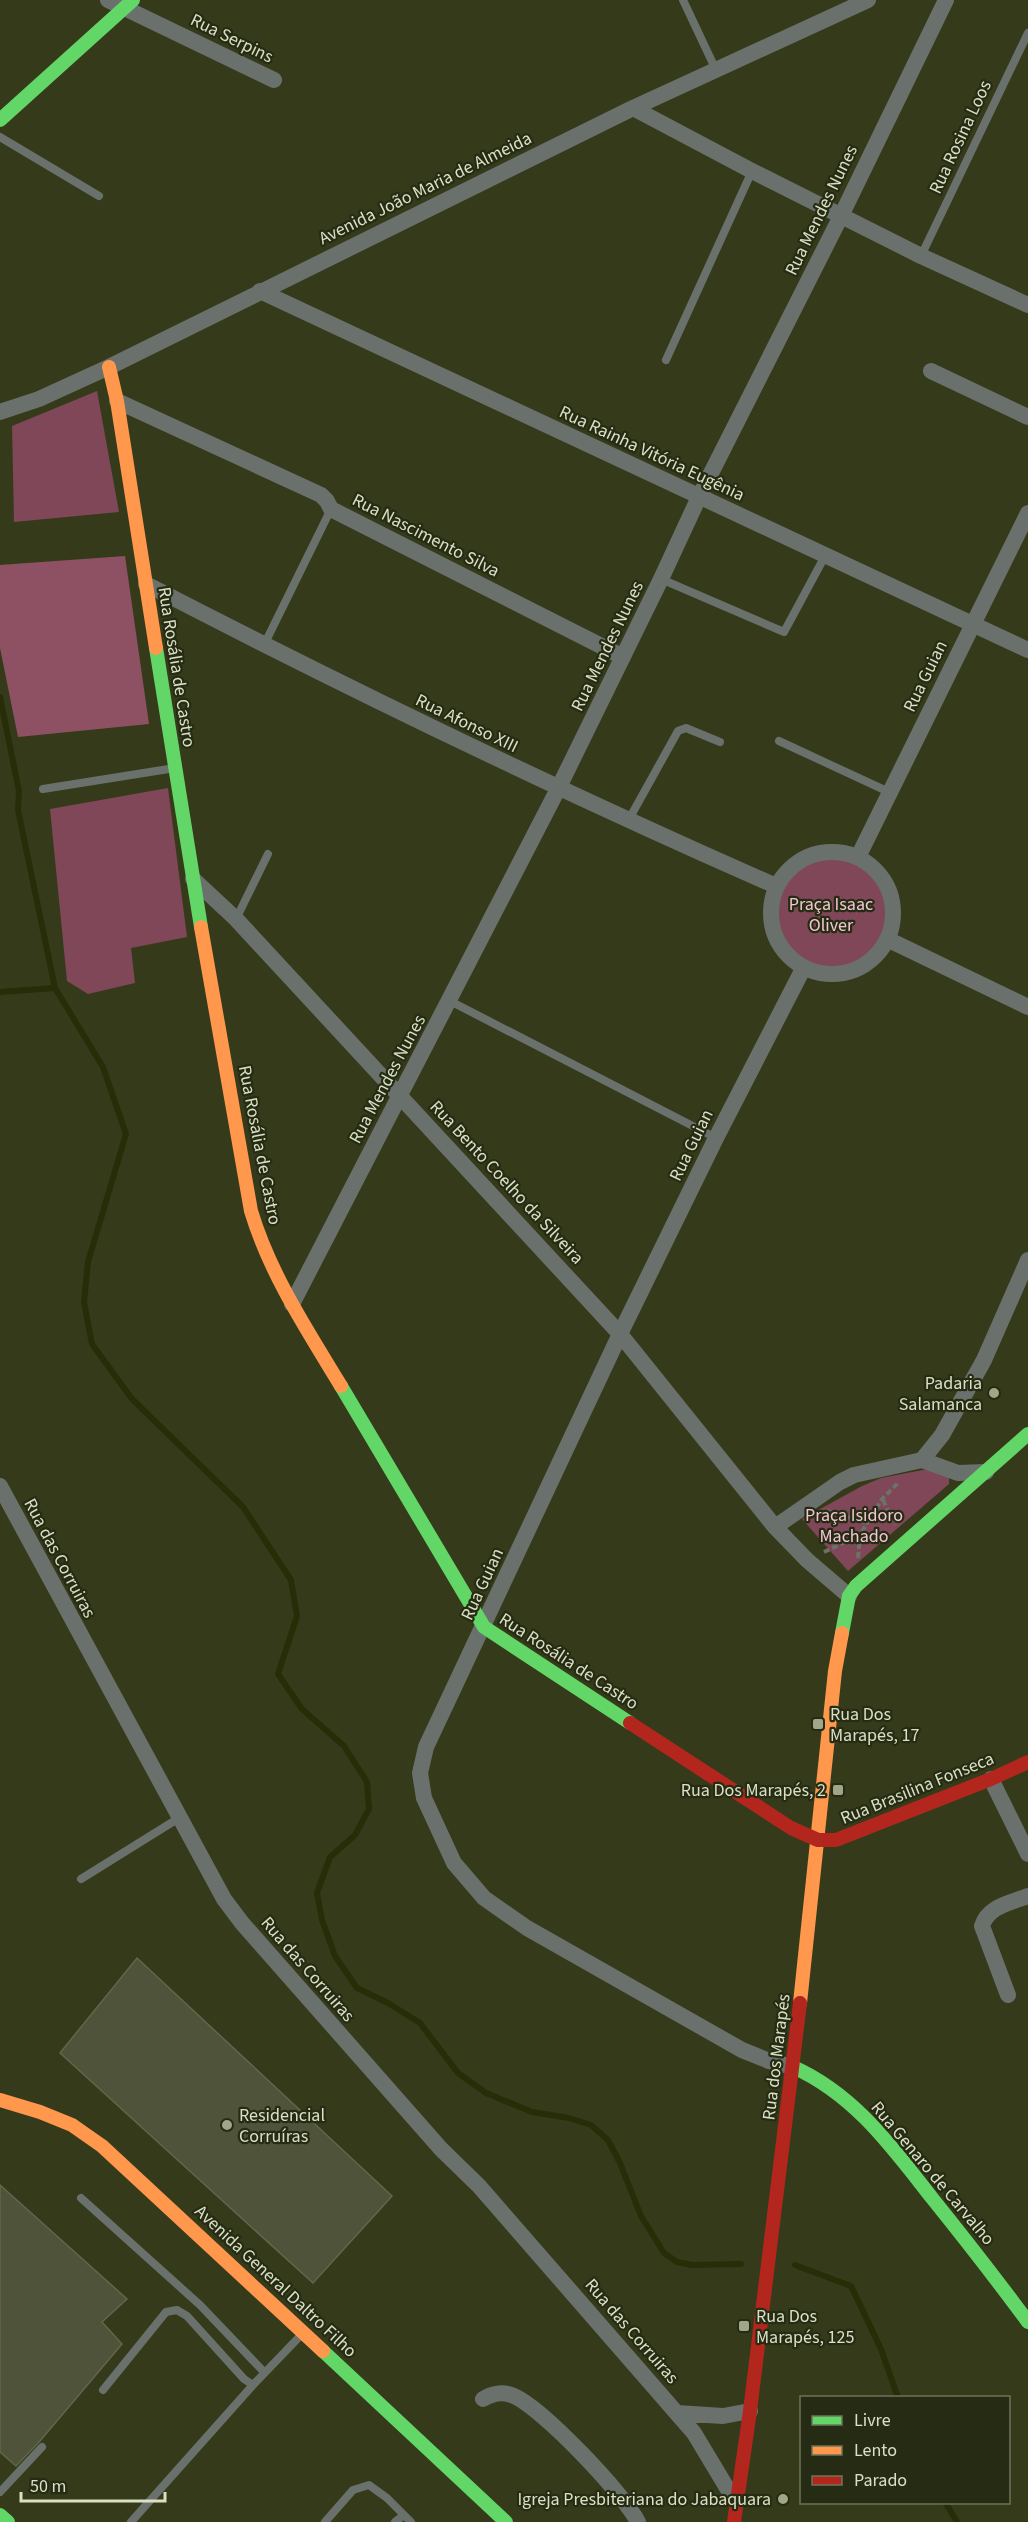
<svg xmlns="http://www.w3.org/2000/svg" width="1028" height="2522" font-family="'Source Sans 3',sans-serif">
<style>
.green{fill:#7f4757}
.forest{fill:#8e5163}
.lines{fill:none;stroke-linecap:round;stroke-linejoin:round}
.stream{stroke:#262d07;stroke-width:6}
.building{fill:#4e5339;stroke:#61664d;stroke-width:1.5}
.path{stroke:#6c7267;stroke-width:4;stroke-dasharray:6 3;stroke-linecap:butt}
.lane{stroke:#6a716c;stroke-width:8}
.street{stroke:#6a716c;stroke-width:16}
.fast{stroke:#63d668;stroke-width:14}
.slow{stroke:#ff974d;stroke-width:14}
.jam{stroke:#b3261e;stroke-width:14}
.poi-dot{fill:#a0a688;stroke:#262b14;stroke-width:2}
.labels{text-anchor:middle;stroke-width:4.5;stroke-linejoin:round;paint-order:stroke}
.street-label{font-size:18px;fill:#d9e0c3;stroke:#262b14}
.park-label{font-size:18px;fill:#f2c7d3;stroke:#262b14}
.poi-label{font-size:18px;fill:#d9e0c3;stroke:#262b14;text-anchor:end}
</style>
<rect width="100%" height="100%" fill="#353b1a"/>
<path class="green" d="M97,391L119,512L14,522L12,426Z
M168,788L187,937L131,948L135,983L88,994L67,981L50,809Z
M776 914a55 55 0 1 1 110 0a55 55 0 1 1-110 0Z
M933,1468L949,1478V1484L848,1571L802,1519L862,1486L881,1478Z"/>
<path class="forest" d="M125,556L149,724L18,737L0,648V565Z"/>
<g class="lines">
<path class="stream" d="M0,697L19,791L18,810L55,988L103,1067L126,1134L88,1262L84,1302L92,1344L132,1399L243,1507L291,1580L297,1616L278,1674L302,1709L344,1746L367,1782L369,1809L355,1835L330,1857L317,1893L322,1920L335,1956L357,1988L388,2003L420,2023L458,2073L486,2093L532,2112L569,2118L591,2125L608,2140L620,2163L641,2216L664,2253L677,2262L692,2265L741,2264
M0,992L55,988
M795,2265L851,2286L881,2349L898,2398
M945,2502L957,2522"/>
</g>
<path class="building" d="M137,1958L392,2196L313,2283L60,2053Z
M0,2185L127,2299L102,2322L122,2344L40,2441L16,2466L0,2452Z"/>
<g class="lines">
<path class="path" d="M883,1500L895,1525
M827,1511L867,1523
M824,1552L860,1535
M858,1558L860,1535L882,1499L898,1483"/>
<path class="lane" d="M683,0L716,70
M0,137L99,196
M921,256L1028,33
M666,360L752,171
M661,579L784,632L825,556
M264,645L331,509
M779,741L889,792
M43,789L175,768
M628,821L678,731L686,728L720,742
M236,919L268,854
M450,1001L716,1138
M81,1879L179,1818
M81,2198L200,2305L264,2372
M103,2390L166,2312L177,2310L187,2316L244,2379L253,2385L303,2333
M0,2492L42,2447
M131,2522L253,2385
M325,2522L353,2490L369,2485L387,2498L404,2515
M395,2522L404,2515L411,2522"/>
<path class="street" d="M108,0L274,80
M633,108L752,171L921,256L1028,305
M260,291L1028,650
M931,371L1028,417
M117,401L321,495L327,501L331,509L623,657
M0,412L39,399L109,367L633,108L868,0
M146,584C353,691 562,792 776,886
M771 913a61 61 0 1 1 122 0a61 61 0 1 1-122 0Z
M858,857L1028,513
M193,879L236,919L620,1334L775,1527L807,1560L849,1596
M887,939L1028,1007
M292,1304L558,789L661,579L699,497L842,214L946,0
M922,1460L958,1473L986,1472
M0,1486L224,1899L242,1923L441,2149L479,2186L694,2433L736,2503
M775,1527L840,1482L854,1475L922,1460L942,1435L984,1360L1028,1260
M991,1779L1028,1854
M1008,1995L982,1926C988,1906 1010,1903 1028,1896
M793,2067L769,2061L742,2050L527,1928L484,1898L454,1863L424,1798L420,1773L426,1747L620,1334L716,1138L804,967
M483,2399C493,2393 503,2391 514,2396C543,2409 624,2494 638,2522
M677,2413L723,2416L750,2411"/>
<path class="fast" d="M0,120L133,0
M156,648L201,927
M341,1386L484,1627L630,1723
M842,1633L849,1596L856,1586L1028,1434
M793,2067C854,2094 892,2147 932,2198C965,2239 997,2280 1028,2322
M323,2351L506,2522
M0,2515L8,2522"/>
<path class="slow" d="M109,367L117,401L156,648
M201,927L251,1211C270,1274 307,1330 341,1386
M800,2003L835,1671L842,1633
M0,2100L40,2112L72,2125L102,2146L323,2351"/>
<path class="jam" d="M630,1723L791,1828L818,1840H836L991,1779L1028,1762
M734,2522L750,2411L800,2003"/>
</g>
<g class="poi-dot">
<circle cx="994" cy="1393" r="6"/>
<rect x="812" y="1718" width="12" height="12" rx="3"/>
<rect x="832" y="1784" width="12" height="12" rx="3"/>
<circle cx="227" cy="2125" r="6"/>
<rect x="738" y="2320" width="12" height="12" rx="3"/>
<circle cx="783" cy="2499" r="6"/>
</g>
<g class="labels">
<g class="street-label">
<text transform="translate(232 38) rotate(26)" y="6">Rua Serpins</text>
<text transform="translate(960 137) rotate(-65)" y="6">Rua Rosina Loos</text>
<text transform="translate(425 188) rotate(-26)" y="6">Avenida João Maria de Almeida</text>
<text transform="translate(821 210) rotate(-64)" y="6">Rua Mendes Nunes</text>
<text transform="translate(652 453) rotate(25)" y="6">Rua Rainha Vitória Eugênia</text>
<text transform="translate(426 535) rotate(27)" y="6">Rua Nascimento Silva</text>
<text transform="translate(607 646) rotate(-64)" y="6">Rua Mendes Nunes</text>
<text transform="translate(177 667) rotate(81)" y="6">Rua Rosália de Castro</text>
<text transform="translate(925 676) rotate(-64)" y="6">Rua Guian</text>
<text transform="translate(467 723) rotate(26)" y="6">Rua Afonso XIII</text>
<text transform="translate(387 1079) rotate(-62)" y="6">Rua Mendes Nunes</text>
<text transform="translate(260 1145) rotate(79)" y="6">Rua Rosália de Castro</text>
<text transform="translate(691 1145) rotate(-64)" y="6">Rua Guian</text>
<text transform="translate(507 1182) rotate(47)" y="6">Rua Bento Coelho da Silveira</text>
<text transform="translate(60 1558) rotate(62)" y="6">Rua das Corruiras</text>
<text transform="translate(482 1584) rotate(-65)" y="6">Rua Guian</text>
<text transform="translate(569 1661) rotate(33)" y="6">Rua Rosália de Castro</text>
<text transform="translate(917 1788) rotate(-22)" y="6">Rua Brasilina Fonseca</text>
<text transform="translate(308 1969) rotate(49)" y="6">Rua das Corruiras</text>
<text transform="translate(776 2057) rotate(-83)" y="6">Rua dos Marapés</text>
<text transform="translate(933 2173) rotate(50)" y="6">Rua Genaro de Carvalho</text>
<text transform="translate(276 2281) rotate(43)" y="6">Avenida General Daltro Filho</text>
<text transform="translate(632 2331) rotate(49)" y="6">Rua das Corruiras</text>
</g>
<g class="park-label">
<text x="831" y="910">Praça Isaac<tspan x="831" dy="21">Oliver</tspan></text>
<text x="854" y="1521">Praça Isidoro<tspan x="854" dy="21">Machado</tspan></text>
</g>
<g class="poi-label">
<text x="982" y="1389">Padaria<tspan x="982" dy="21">Salamanca</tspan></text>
<text x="830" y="1720" text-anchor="start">Rua Dos<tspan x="830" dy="21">Marapés, 17</tspan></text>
<text x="826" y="1796">Rua Dos Marapés, 2</text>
<text x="239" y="2121" text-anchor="start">Residencial<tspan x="239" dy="21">Corruíras</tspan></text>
<text x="756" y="2322" text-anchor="start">Rua Dos<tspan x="756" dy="21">Marapés, 125</tspan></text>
<text x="771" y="2505">Igreja Presbiteriana do Jabaquara</text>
</g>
</g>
<rect x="800" y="2396" width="210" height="108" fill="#262b14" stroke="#6e735a" stroke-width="1.5"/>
<rect x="812" y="2416" width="30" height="9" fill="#63d668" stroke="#6e735a" stroke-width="1.5"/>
<text x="854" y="2426" font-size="18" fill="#d9e0c3">Livre</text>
<rect x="812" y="2446" width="30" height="9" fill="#ff974d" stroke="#6e735a" stroke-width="1.5"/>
<text x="854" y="2456" font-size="18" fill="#d9e0c3">Lento</text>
<rect x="812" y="2476" width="30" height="9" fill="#b3261e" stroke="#6e735a" stroke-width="1.5"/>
<text x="854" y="2486" font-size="18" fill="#d9e0c3">Parado</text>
<path d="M21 2492v9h144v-9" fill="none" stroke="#d9e0c3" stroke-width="3"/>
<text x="30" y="2492" font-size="18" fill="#d9e0c3" stroke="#262b14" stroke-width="4.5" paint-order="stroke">50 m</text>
</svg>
